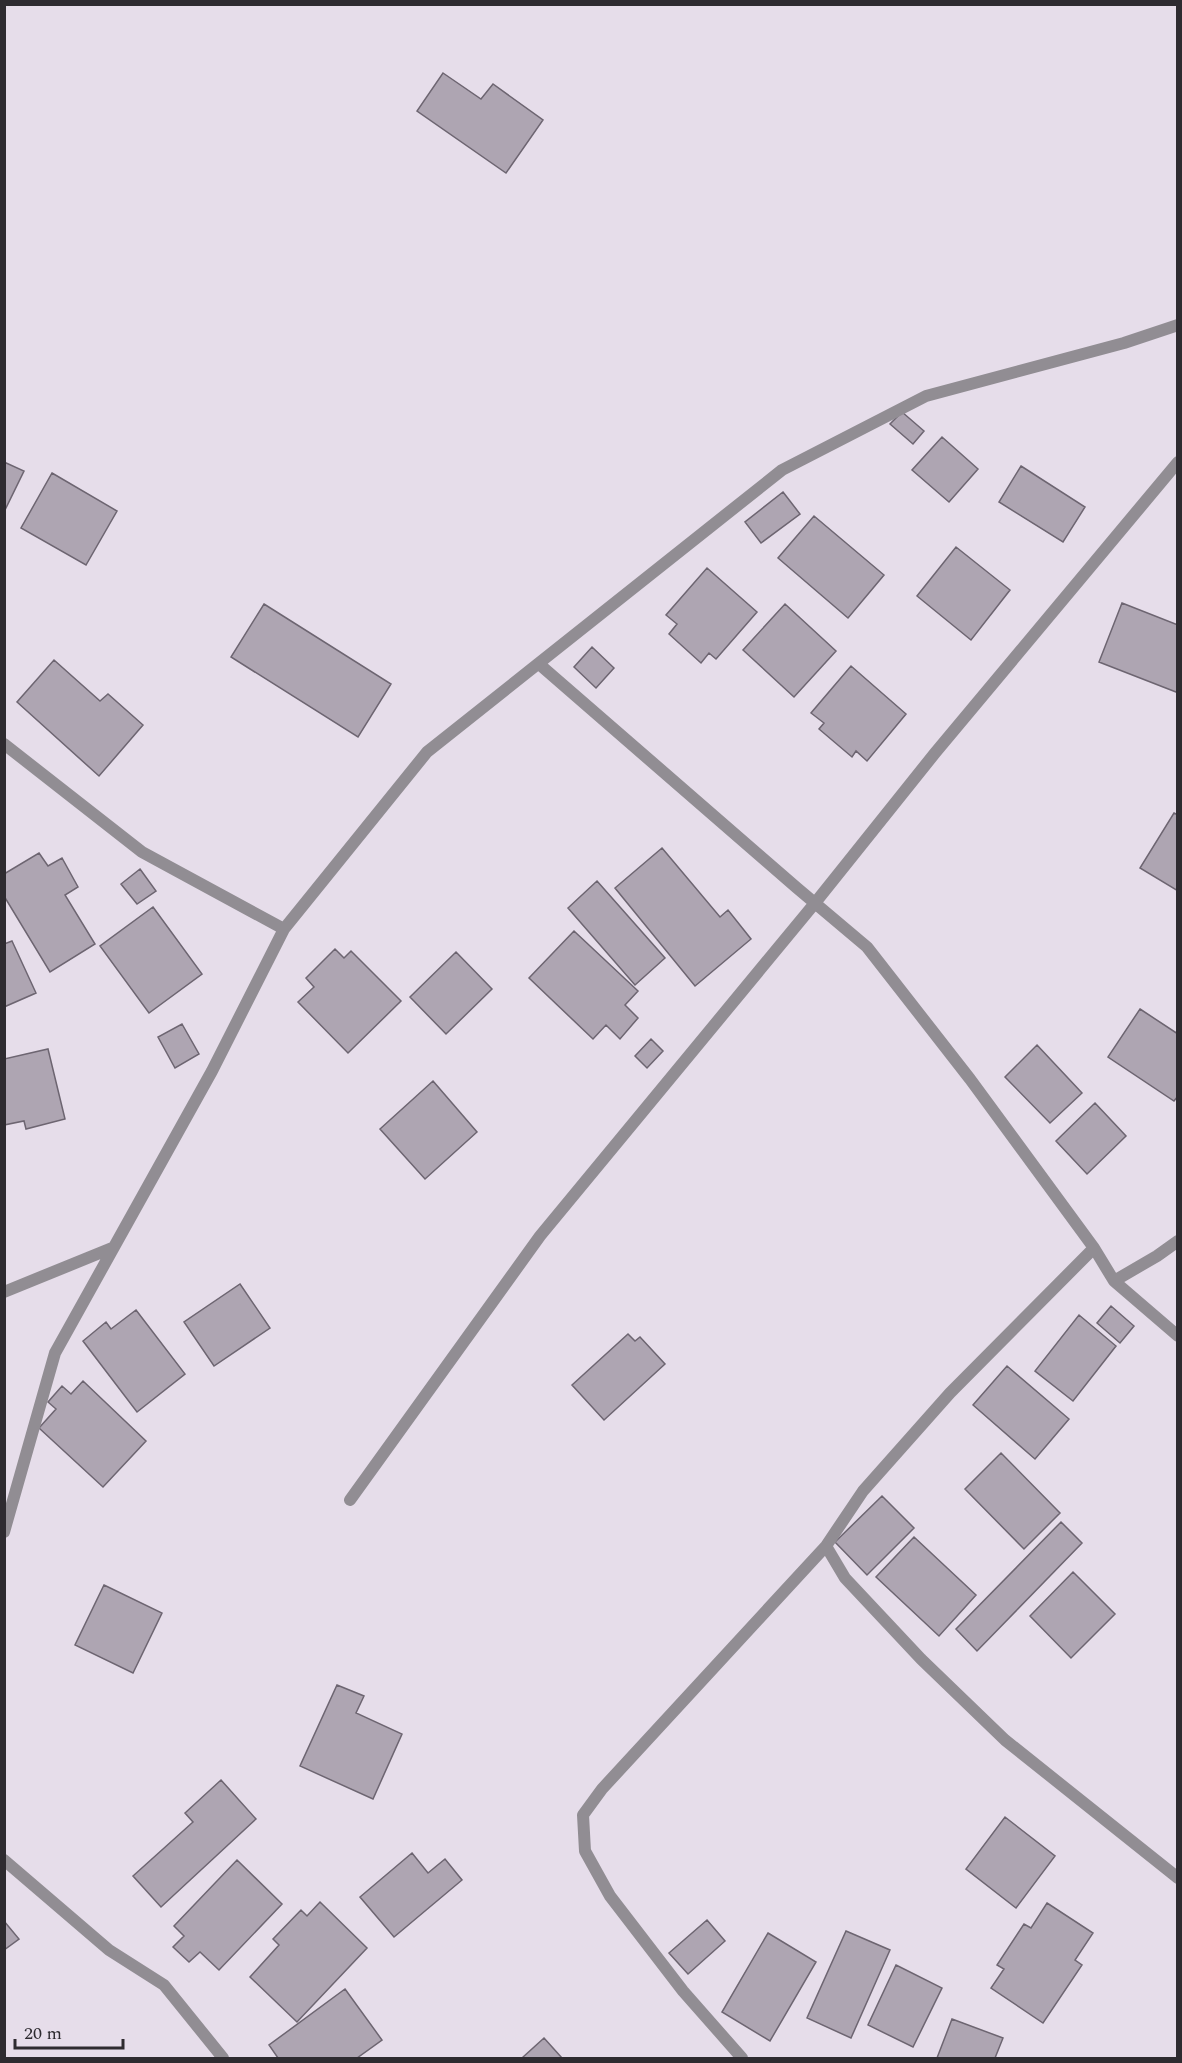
<svg xmlns="http://www.w3.org/2000/svg" width="1182" height="2063" font-family="Spectral,serif">
<style>
.building{fill:#aea5b2;stroke:#6d6571;stroke-width:1.5}
.lines{fill:none;stroke-linecap:round;stroke-linejoin:round}
.minor{stroke:#918d93;stroke-width:12}
</style>
<rect width="100%" height="100%" fill="#e6ddea"/>
<path class="building" d="M443,73L481,99L493,84L543,120L506,173L417,111Z
M902,412L924,431L913,444L890,424Z
M942,437L978,469L949,502L912,470Z
M4,462L24,471L4,512Z
M1021,466L1085,507L1063,542L999,502Z
M52,473L117,511L86,565L21,528Z
M783,492L800,514L761,543L745,522Z
M814,516L884,575L848,618L778,558Z
M956,547L1010,590L971,640L917,596Z
M707,568L757,612L716,659L709,653L701,663L669,634L677,624L666,615Z
M1122,603L1178,625V688L1176,692L1099,662Z
M264,604L391,684L358,737L231,657Z
M785,604L836,651L794,697L743,650Z
M592,647L614,668L596,688L574,667Z
M54,660L100,701L108,694L143,725L99,776L17,702Z
M851,666L906,714L867,761L856,751L852,757L819,729L824,723L811,713Z
M1174,813L1178,815V891L1140,868Z
M662,848L720,917L728,910L751,939L695,986L615,888Z
M39,853L48,866L62,858L78,887L65,895L95,944L50,972L4,896V874Z
M140,869L156,891L137,904L121,884Z
M597,881L665,958L635,985L568,908Z
M153,907L202,974L149,1013L100,946Z
M574,931L638,991L625,1005L638,1018L620,1039L606,1025L593,1039L529,978Z
M12,941L36,993L4,1007V944Z
M335,949L344,958L351,951L401,1001L348,1053L298,1002L314,987L306,978Z
M456,952L492,989L446,1034L410,997Z
M1140,1009L1178,1034V1096L1174,1101L1108,1057Z
M182,1024L199,1054L175,1068L158,1037Z
M651,1039L663,1051L647,1068L635,1056Z
M1037,1045L1082,1093L1050,1123L1005,1077Z
M48,1049L65,1119L26,1129L24,1121L4,1125V1059Z
M433,1081L477,1132L425,1179L380,1129Z
M1095,1103L1126,1136L1087,1174L1056,1141Z
M240,1284L270,1328L214,1366L184,1322Z
M1111,1306L1134,1326L1120,1343L1097,1323Z
M136,1310L185,1374L137,1412L83,1341L106,1322L111,1329Z
M1079,1315L1116,1346L1073,1401L1035,1371Z
M628,1334L635,1341L640,1337L665,1364L604,1420L572,1385Z
M1007,1366L1069,1419L1035,1459L973,1405Z
M83,1381L146,1441L103,1487L39,1428L56,1409L48,1402L62,1386L71,1394Z
M1001,1453L1060,1513L1024,1549L965,1489Z
M882,1496L914,1528L867,1575L835,1542Z
M1061,1522L1082,1543L977,1651L956,1629Z
M914,1537L976,1595L939,1636L876,1577Z
M1073,1572L1115,1614L1071,1658L1030,1616Z
M104,1585L162,1613L133,1673L75,1645Z
M337,1685L364,1696L356,1713L402,1734L373,1799L300,1766Z
M221,1780L256,1819L161,1907L133,1876L193,1822L185,1813Z
M1005,1817L1055,1856L1016,1908L966,1869Z
M412,1853L428,1873L445,1859L462,1880L394,1937L360,1897Z
M237,1860L282,1904L219,1970L200,1952L189,1962L173,1947L184,1936L174,1926Z
M320,1902L367,1948L297,2022L250,1977L279,1945L273,1939L301,1910L307,1916Z
M1047,1903L1093,1933L1075,1960L1082,1965L1043,2023L991,1988L1004,1969L997,1965L1024,1924L1031,1928Z
M707,1920L725,1941L688,1974L669,1953Z
M4,1921L19,1939L4,1950Z
M846,1931L890,1950L851,2038L807,2018Z
M768,1933L816,1962L770,2041L722,2012Z
M896,1965L942,1988L913,2047L868,2025Z
M345,1989L382,2040L357,2058H278L269,2045Z
M952,2019L1003,2038L995,2058H937Z
M544,2038L562,2058H522Z"/>
<g class="lines">
<path class="minor" d="M539,664L797,888L867,947L970,1079L1094,1248L1114,1281L1178,1336
M4,744L142,852L284,929
M1094,1248L950,1393L863,1491L826,1546L845,1578L921,1659L1005,1740L1178,1878
M1114,1281L1157,1256L1178,1241
M4,1292L112,1248
M350,1500L540,1236L815,903L935,753L1178,462
M4,1532L55,1353L212,1071L284,929L427,752L782,470L926,396L1124,343L1178,325
M4,1860L109,1950L164,1985L223,2058
M742,2058L683,1991L610,1896L585,1851L583,1815L602,1789L826,1546"/>
</g>
<rect width="1182" height="2063" fill="none" stroke="#2e2b30" stroke-width="12"/>
<path d="M15 2039v9h108v-9" fill="none" stroke="#2e2b30" stroke-width="3"/>
<text x="24" y="2039" font-size="18" fill="#2e2b30" stroke="#e6ddea" stroke-width="4.5" paint-order="stroke">20 m</text>
</svg>
